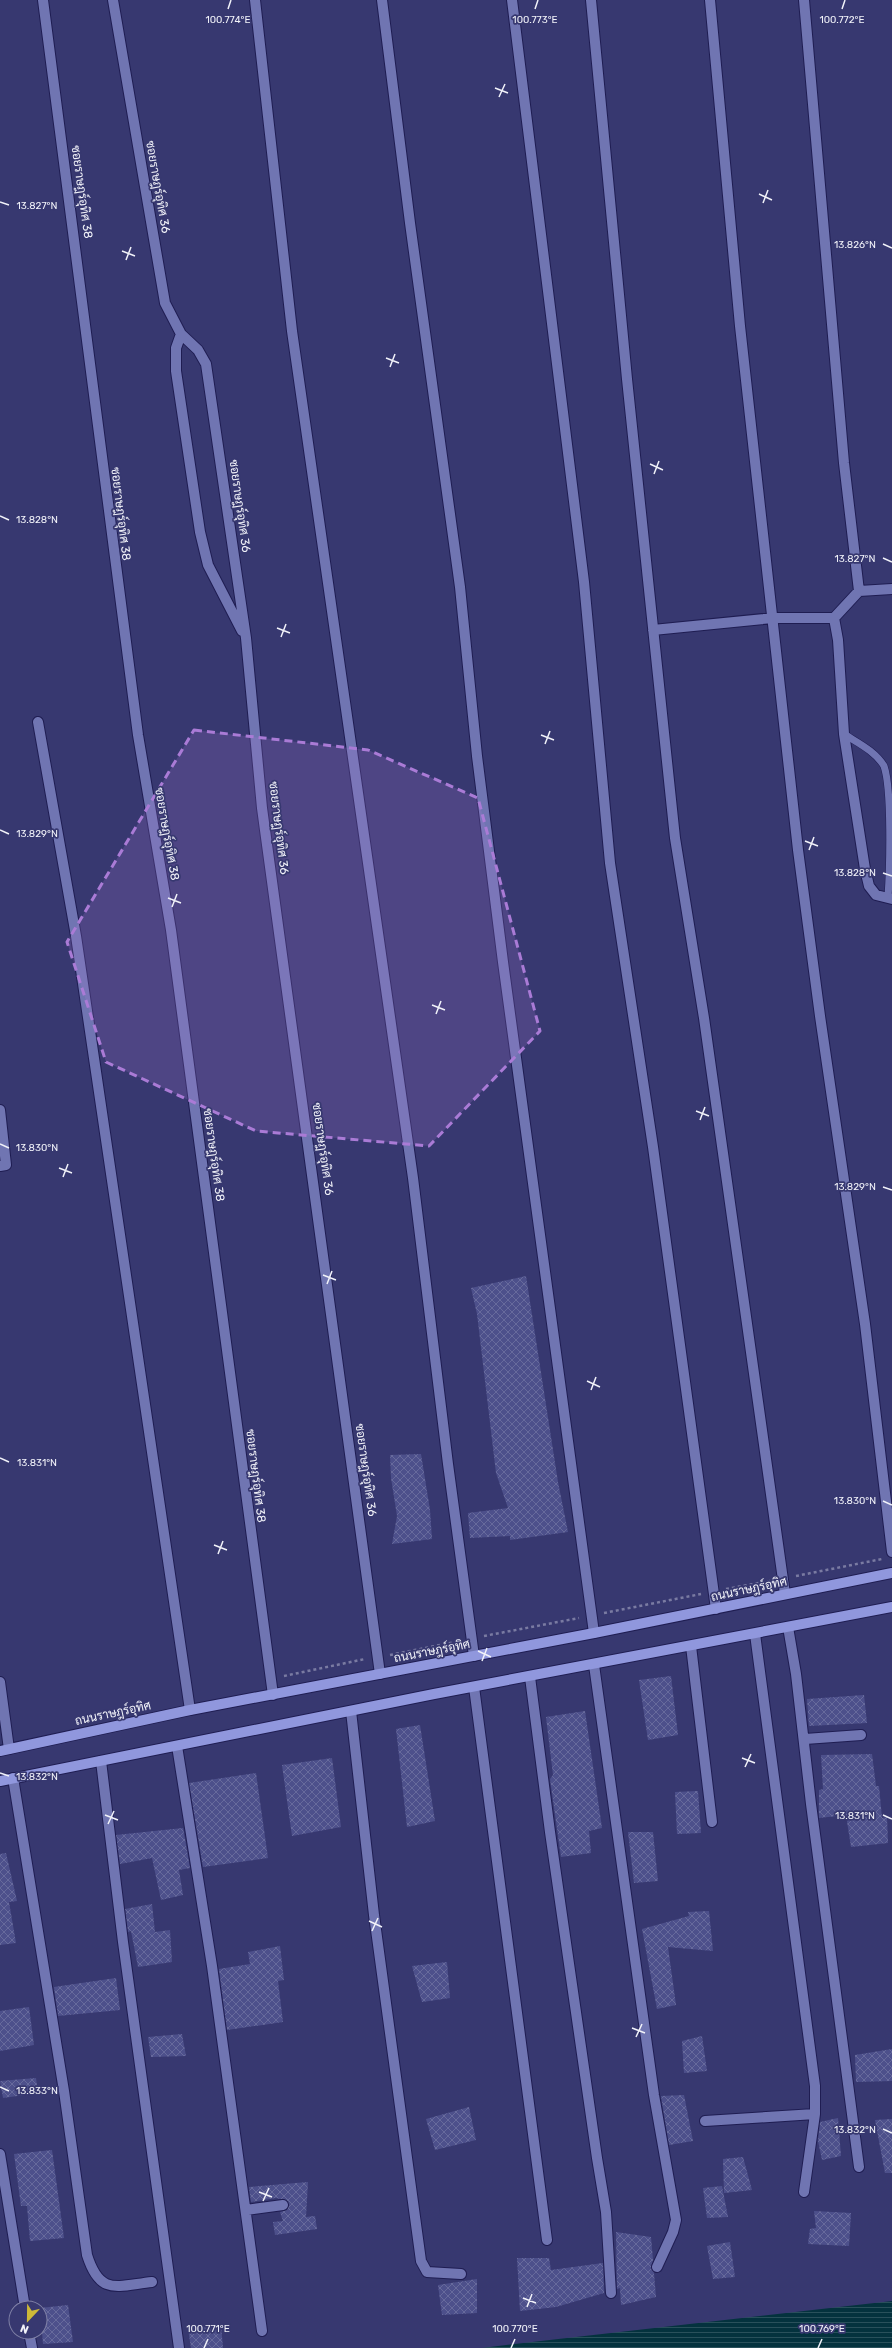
<svg xmlns="http://www.w3.org/2000/svg" width="892" height="2348" font-family="Rubik,Sarabun,sans-serif">
<style>
.water{fill:url(#water-rules)}
.building{fill:url(#building-cross-hatch)}
.lines{fill:none;stroke-linecap:round;stroke-linejoin:round}
.lane-casing{stroke:#1f1d52;stroke-width:8}
.street-casing{stroke:#1f1d52;stroke-width:12}
.primary-casing{stroke:#1f1d52;stroke-width:12}
.path{stroke:#7a7ba2;stroke-width:2.5;stroke-dasharray:3 3;stroke-linecap:butt}
.lane{stroke:#7075b2;stroke-width:7}
.street{stroke:#7075b2;stroke-width:10}
.primary{stroke:#9097dd;stroke-width:10}
.marked{fill:#aa7bd6;fill-opacity:0.2;stroke:#aa7bd6;stroke-width:3;stroke-dasharray:8 5;stroke-linejoin:round}
.ticks{fill:none;stroke:#f1f2f9;stroke-width:1.5}
.labels{text-anchor:middle;stroke-width:3.5;stroke-linejoin:round;paint-order:stroke}
.street-label{font-size:12px;fill:#f1f2f9;stroke:#373870}
.ticks-label{font-size:10px;text-anchor:middle;fill:#f1f2f9;stroke:#373870;stroke-width:3.5;stroke-linejoin:round;paint-order:stroke}
</style>
<defs>
<pattern id="water-rules" width="6" height="5" patternUnits="userSpaceOnUse"><rect width="6" height="5" fill="#04323e"/><path d="M0 2.5h6" fill="none" stroke="#29505b"/></pattern>
<pattern id="building-cross-hatch" width="8" height="8" patternUnits="userSpaceOnUse"><rect width="8" height="8" fill="#4d508b"/><path d="M0 0l8 8M0 8l8-8" fill="none" stroke="#676a9c"/></pattern>
</defs>
<rect width="100%" height="100%" fill="#373870"/>
<path class="water" d="M892,2301V2348H482L506,2345Z"/>
<path class="building" d="M526,1276L558,1482L568,1532L510,1540V1536L470,1538L468,1513L508,1508L496,1473L477,1314L471,1288Z
M421,1454L430,1510L432,1539L392,1544L397,1516L391,1478L390,1455Z
M671,1676L678,1735L648,1740L639,1680Z
M864,1695L867,1723L809,1726L807,1699Z
M585,1711L602,1828L589,1831L591,1853L561,1857L550,1779L553,1775L546,1717Z
M420,1725L435,1821L407,1827L396,1729Z
M872,1754L876,1786H879L882,1818L887,1817L888,1843L851,1847L846,1815L819,1818V1790L823,1789L821,1755Z
M332,1758L341,1827L292,1836L282,1765Z
M256,1773L268,1858L203,1867L189,1783Z
M698,1791L701,1833L677,1834L675,1792Z
M183,1828L190,1868L179,1870L183,1895L161,1900L152,1858L120,1864L116,1835Z
M628,1832H653L658,1881L634,1883Z
M6,1853L17,1901L9,1902L16,1943L0,1945V1854Z
M152,1904L155,1932L170,1930L172,1962L138,1967L131,1931L128,1932L125,1909Z
M709,1911L713,1951L668,1947L676,2005L657,2009L642,1929L689,1916L688,1912Z
M280,1946L284,1980L278,1981L283,2022L227,2030L219,1969L250,1964L248,1952Z
M447,1962L450,1998L422,2002L412,1966Z
M116,1978L120,2010L58,2016L54,1987Z
M29,2007L34,2045L0,2051V2011Z
M182,2034L186,2056L151,2057L148,2037Z
M702,2036L707,2071L684,2073L682,2041Z
M892,2049V2081L856,2082L855,2055Z
M36,2078L38,2093L3,2098L0,2081Z
M684,2095L693,2141L669,2145L661,2096Z
M469,2107L476,2140L435,2150L426,2119Z
M838,2118L841,2156L822,2160L818,2141L820,2122Z
M892,2119V2173H885L875,2120Z
M52,2150L64,2238L30,2241L27,2206H21L14,2154Z
M743,2157L752,2190L724,2193L723,2159Z
M308,2182L306,2217L315,2216L317,2229L275,2235L273,2222L283,2221L280,2212L287,2210L288,2201L276,2198L251,2202L249,2187Z
M722,2186L728,2217L707,2218L703,2188Z
M814,2211L851,2213L849,2246L808,2244L810,2229L816,2228Z
M616,2232L651,2237L653,2260L651,2267L654,2273L656,2297L621,2305L620,2288L617,2289Z
M730,2242L735,2277L713,2279L707,2246Z
M517,2258H549L551,2270L603,2263L604,2293L556,2307L520,2311Z
M477,2279V2313L442,2315L438,2285Z
M68,2305L73,2342L43,2344L40,2308Z
M221,2325L223,2348H191L188,2329Z"/>
<g class="lines">
<g class="lane-casing">
<path id="lane" d="M844,734C858,743 875,751 884,766C892,789 890,868 888,897"/>
</g>
<g class="street-casing">
<path id="street" d="M43,0L138,735L171,930L273,1695
M113,0L165,303L181,334L198,350L206,364L246,638L262,808L380,1674
M255,0L292,331L413,1178L448,1464L474,1656
M382,0L410,223L460,587L477,756L503,962L594,1633
M512,0L584,582L610,863L653,1147L716,1609
M591,0L627,379L675,838L704,1018L785,1594
M710,0L740,326L798,850L820,1016L865,1324L892,1552
M804,0L844,463L859,591
M181,334L176,348V371L200,532L208,565L242,631
M892,589L859,591L834,618L838,640L844,734L865,869L869,886L876,895L892,899
M653,630L773,618H834
M38,722L76,936L190,1710
M0,1110L6,1165L0,1166
M788,1627L796,1674L811,1804L859,2167
M755,1634L815,2086V2114L804,2192
M691,1646L712,1822
M594,1665L654,2095L676,2220L673,2232L657,2267
M530,1677L550,1832L597,2158L606,2212L611,2293
M0,1682L9,1749
M474,1687L547,2240
M351,1711L374,1915L421,2261L427,2272L461,2274
M805,1739L861,1735
M177,1746L212,1966L262,2331
M101,1761L123,1942L179,2348
M13,1778L64,2091L87,2255C100,2296 116,2286 152,2282
M705,2121L815,2114
M0,2154L25,2308
M246,2210L283,2205
M29,2332L32,2348"/>
</g>
<g class="primary-casing">
<path id="primary" d="M0,1751L190,1710L594,1633L892,1573
M0,1781L434,1694L892,1607"/>
</g>
<path class="path" d="M796,1576L882,1559
M726,1589L770,1581
M604,1613L701,1594
M484,1636L579,1618
M390,1655L460,1641
M284,1676L365,1659"/>
<use href="#lane" class="lane"/>
<use href="#street" class="street"/>
<use href="#primary" class="primary"/>
</g>
<path class="marked" d="M194,730L368,750L478,798L540,1031L429,1146L256,1131L106,1062L67,942Z"/>
<path class="ticks" d="M228,9L231,0M535,9L538,0M842,9L845,0M495,88L508,93M499,97L505,84M759,194L772,200M0,202L9,205M763,203L768,190M883,244L892,248M122,251L135,256M126,260L131,247M386,358L399,363M390,367L395,354M650,464L663,470M654,474L659,461M0,516L9,520M883,558L892,562M277,628L290,633M281,637L286,624M541,735L554,740M545,744L550,731M0,830L9,834M805,841L818,846M809,850L814,837M883,873L892,876M168,898L181,903M172,907L177,894M432,1005L445,1010M436,1014L441,1001M696,1111L709,1116M700,1120L705,1107M0,1144L9,1148M59,1168L72,1173M63,1177L68,1164M883,1187L892,1190M323,1275L336,1280M327,1284L332,1271M587,1381L600,1387M591,1390L596,1377M0,1458L9,1462M883,1501L892,1505M214,1545L227,1550M218,1554L223,1541M478,1651L491,1657M482,1661L487,1648M742,1758L755,1763M745,1767L751,1754M0,1773L9,1776M105,1815L118,1820M883,1815L892,1819M108,1824L114,1811M369,1921L382,1927M372,1931L378,1918M632,2028L645,2033M636,2037L642,2024M0,2087L9,2091M883,2129L892,2133M259,2192L272,2197M263,2201L269,2188M523,2298L536,2303M527,2307L532,2294M204,2348L208,2339M511,2348L515,2339M818,2348L822,2339"/>
<g class="labels">
<g class="street-label">
<text transform="translate(158 187) rotate(80)" y="4">ซอยราษฎร์อุทิศ 36</text>
<text transform="translate(82 192) rotate(82)" y="4">ซอยราษฎร์อุทิศ 38</text>
<text transform="translate(240 506) rotate(82)" y="4">ซอยราษฎร์อุทิศ 36</text>
<text transform="translate(121 514) rotate(83)" y="4">ซอยราษฎร์อุทิศ 38</text>
<text transform="translate(279 828) rotate(83)" y="4">ซอยราษฎร์อุทิศ 36</text>
<text transform="translate(167 834) rotate(80)" y="4">ซอยราษฎร์อุทิศ 38</text>
<text transform="translate(323 1149) rotate(82)" y="4">ซอยราษฎร์อุทิศ 36</text>
<text transform="translate(214 1155) rotate(82)" y="4">ซอยราษฎร์อุทิศ 38</text>
<text transform="translate(366 1470) rotate(82)" y="4">ซอยราษฎร์อุทิศ 36</text>
<text transform="translate(256 1476) rotate(83)" y="4">ซอยราษฎร์อุทิศ 38</text>
<text transform="translate(749 1589) rotate(-12)" y="4">ถนนราษฎร์อุทิศ</text>
<text transform="translate(432 1651) rotate(-11)" y="4">ถนนราษฎร์อุทิศ</text>
<text transform="translate(113 1713) rotate(-12)" y="4">ถนนราษฎร์อุทิศ</text>
</g>
</g>
<g class="ticks-label">
<text x="228" y="23">100.774°E</text>
<text x="535" y="23">100.773°E</text>
<text x="842" y="23">100.772°E</text>
<text x="37" y="209">13.827°N</text>
<text x="855" y="248">13.826°N</text>
<text x="37" y="523">13.828°N</text>
<text x="855" y="562">13.827°N</text>
<text x="37" y="837">13.829°N</text>
<text x="855" y="876">13.828°N</text>
<text x="37" y="1151">13.830°N</text>
<text x="855" y="1190">13.829°N</text>
<text x="37" y="1466">13.831°N</text>
<text x="855" y="1504">13.830°N</text>
<text x="37" y="1780">13.832°N</text>
<text x="855" y="1819">13.831°N</text>
<text x="37" y="2094">13.833°N</text>
<text x="855" y="2133">13.832°N</text>
<text x="208" y="2332">100.771°E</text>
<text x="515" y="2332">100.770°E</text>
<text x="822" y="2332">100.769°E</text>
</g>
<g transform="translate(28 2320) rotate(202)"><circle r="19" fill="#373870" stroke="#8182a7"/>
<path d="M0-3L7 15L0 10L-7 15Z" fill="#cdb938"/>
<text y="-6" font-size="11" font-weight="bold" text-anchor="middle" fill="#f1f2f9">N</text>
</g>
</svg>
